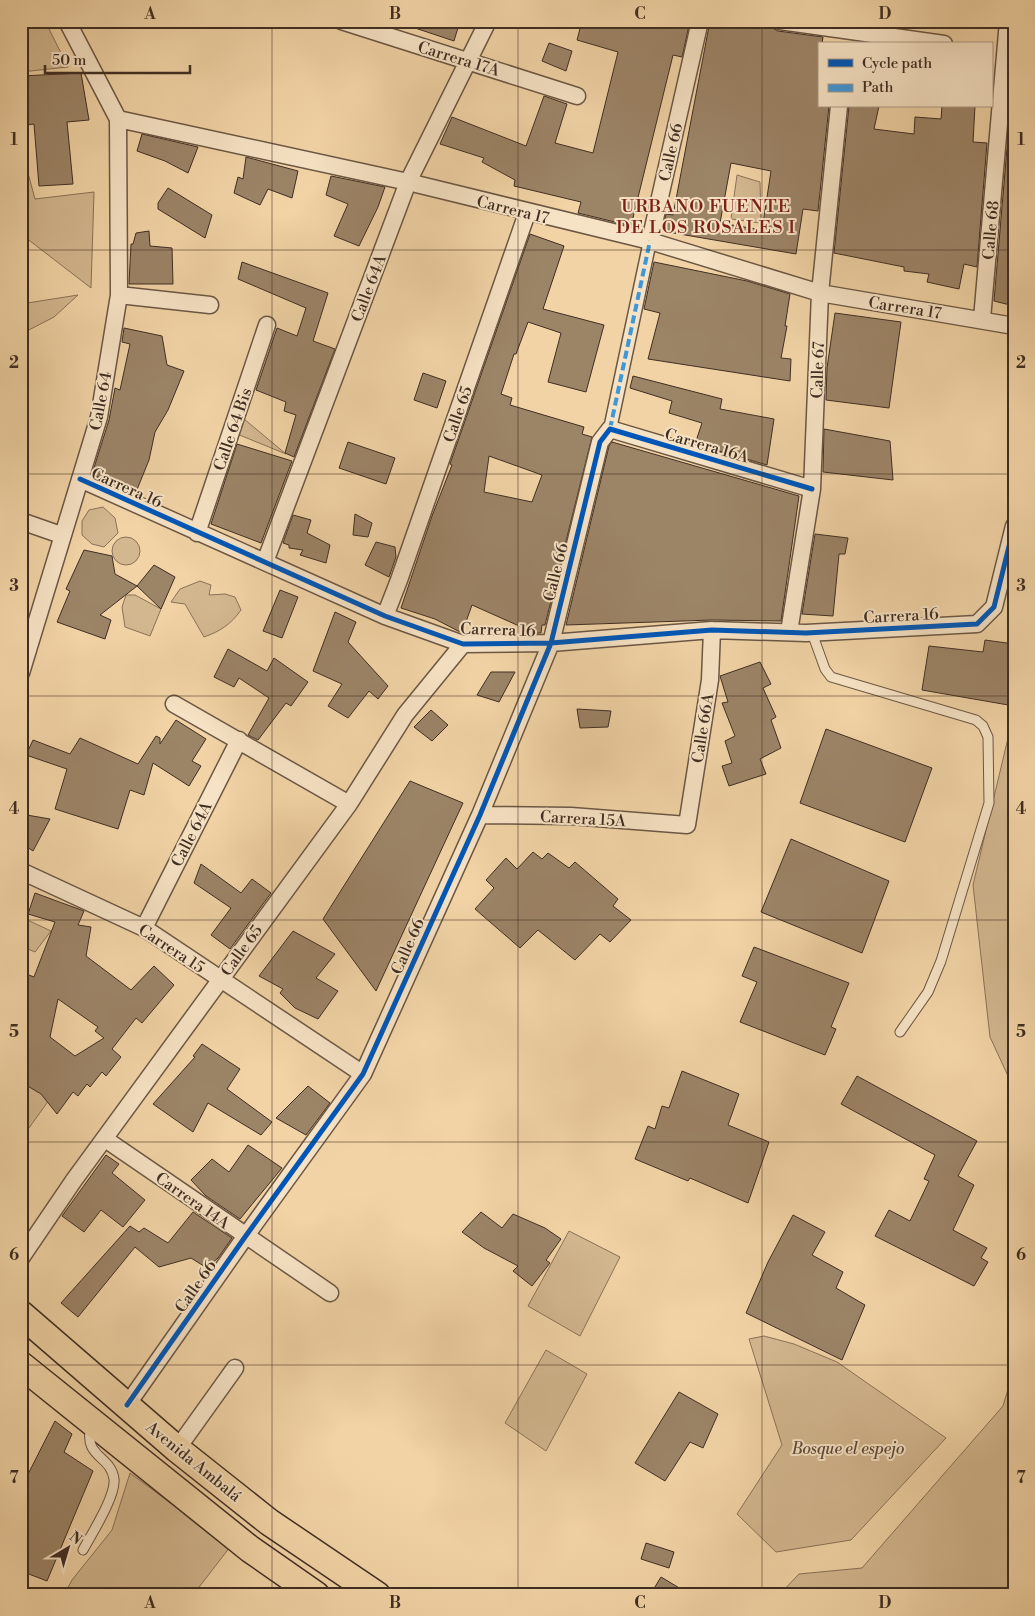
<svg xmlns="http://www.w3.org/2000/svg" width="1035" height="1616" font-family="'Libre Bodoni',serif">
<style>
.green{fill:#d3b78f;stroke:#8a7259}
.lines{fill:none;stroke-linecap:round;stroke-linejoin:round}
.stream{stroke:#866f57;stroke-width:5.5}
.building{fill:#9c8467;stroke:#402e23;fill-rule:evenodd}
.service-casing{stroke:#6c5744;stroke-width:11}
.pedestrian-casing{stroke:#6c5744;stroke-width:15}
.minor-casing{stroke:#6c5744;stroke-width:19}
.primary-casing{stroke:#402e23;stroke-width:29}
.service{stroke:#f6e2c4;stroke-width:9}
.pedestrian{stroke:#f6e2c4;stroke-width:12}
.minor{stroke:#f6e2c4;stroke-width:16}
.primary{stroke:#f1d3a5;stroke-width:26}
.quiet{stroke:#3f97d6;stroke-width:4;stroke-dasharray:8 4;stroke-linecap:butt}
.cycleway-casing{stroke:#f6e2c4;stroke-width:8}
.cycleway{stroke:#0057b8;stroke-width:5}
.grid{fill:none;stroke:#402e23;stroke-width:1;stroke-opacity:0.55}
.labels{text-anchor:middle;stroke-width:4;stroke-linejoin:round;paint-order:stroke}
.street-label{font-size:16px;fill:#402e23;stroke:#f6e2c4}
.park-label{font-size:16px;font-style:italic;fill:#5d4939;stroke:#f6e2c4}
.neighbourhood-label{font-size:18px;letter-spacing:1px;fill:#7a1f14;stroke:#f6e2c4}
.neatline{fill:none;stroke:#402e23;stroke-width:2}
.grid-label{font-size:16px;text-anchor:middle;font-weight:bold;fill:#402e23}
</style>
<rect width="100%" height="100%" fill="#f1d3a5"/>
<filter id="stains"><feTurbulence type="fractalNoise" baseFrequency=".004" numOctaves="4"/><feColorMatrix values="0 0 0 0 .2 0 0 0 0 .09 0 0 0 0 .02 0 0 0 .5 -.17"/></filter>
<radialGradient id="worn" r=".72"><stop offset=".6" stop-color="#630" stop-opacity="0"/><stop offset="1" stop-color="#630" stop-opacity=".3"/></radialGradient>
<path class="green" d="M21,21H45L68,67L21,72Z
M21,147L35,199L94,192L91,288L21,234Z
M737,175L760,182L761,223L731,219Z
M78,295L54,317L21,334V304Z
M244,419L286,454L237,434Z
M103,507L115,518L118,533L104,547L92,544L82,535V521L89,510Z
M112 551a14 14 0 1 1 28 0a14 14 0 1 1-28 0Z
M200,581L211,585L209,595L225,594L235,597L241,610C231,624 221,631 204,637L185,604L171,602L180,589Z
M126,595H135L161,609L150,636L125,627L122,607Z
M1014,713V1089L990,1037L973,885Z
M21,917L51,931L35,952L21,946Z
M21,1072L52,1096L21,1139Z
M569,1231L620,1257L580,1336L528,1306Z
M764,1336L794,1344L837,1362L946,1438L851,1540L776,1552L737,1514L782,1445L749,1339Z
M546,1350L587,1374L546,1451L505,1423Z
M1014,1369V1595L780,1594L799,1574L862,1568L1003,1406Z
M130,1473L230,1547L193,1595H64L72,1580L112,1530Z"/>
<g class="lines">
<path class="stream" d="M1014,881L1010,893L1014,908"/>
</g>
<path class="building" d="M403,21H460L454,41L403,24Z
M582,21H690L682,57L673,55L631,226L578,213L581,202L514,186L515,180L482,162L484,158L440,144L452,117L526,146L544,96L567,104L555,143L593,153L618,52L577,40Z
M710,21H724L753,27L754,21L770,23L774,29L778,31L823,37L822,44H819V106H829L818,211L803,209L796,254L662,231L666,214L673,215ZM731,163L771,171L762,230L720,223Z
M549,43L572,51L566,71L542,61Z
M81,73L89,120L67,122L73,184L39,186L34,124L26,125L21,110V76Z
M849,106H879L874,129L914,134L915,117L941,119L942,106H975L973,142L987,143L977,267L964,264L959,289L927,282L929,274L904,271V267L834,253Z
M1010,113H1014V306L994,301Z
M142,134L198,147L188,173L165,161L137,151Z
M246,157L298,171L292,198L268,189L260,205L234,193L238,177L243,179Z
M331,176L385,187L378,207L359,246L334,236L348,204L326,195Z
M168,188L212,215L205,238L158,209V203Z
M149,231L150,246L172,248L173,284H129L131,244H133L136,233Z
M530,234L564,246L543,309L604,325L586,392L548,382L561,333L528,322L516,354H514L501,394L512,398L510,405L584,427L582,434L592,437L545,625H542L541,633H535L472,605L462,633L435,619L401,608L432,516L452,465L450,464ZM489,456L542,475L532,502L484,492Z
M242,262L328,293L313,341L335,349L294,457L285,453L296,415L284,411L286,402L256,390L277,328L297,336L306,308L238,279Z
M654,262L747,281L790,294L785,326H787L781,358L791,359L790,381L648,359L660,313L644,309Z
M835,313L901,322L889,408L826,400L827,368Z
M124,328L162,336L167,365L184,371L168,410L155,432L149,460L136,492L92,474L109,420L115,388L120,390L130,344L122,342Z
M423,373L446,381L437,408L414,400Z
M633,376L722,399L720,409L774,419L767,465L695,444L702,423L669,413L672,401L630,388Z
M824,429L890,441L893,480L823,472Z
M348,442L395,458L386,484L339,468Z
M612,442L799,496L781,621L712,620L566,625L609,446Z
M237,444L292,461L261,543L211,524Z
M355,514L372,523L368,537L353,535Z
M293,515L311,520L307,533L330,545L326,563L300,555L303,550L289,548V545L283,543Z
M815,534L848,538L845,554H839L833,616L802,614Z
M376,542L395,547L396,557L389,577L365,565Z
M84,550L112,556L115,574L137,586L100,615L111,620L105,639L57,622L70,591L66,589Z
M154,565L175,577L161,609L137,586Z
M280,590L298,597L282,638L263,631Z
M335,612L356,622L348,642L388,686L378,699L369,691L348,718L328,706L342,684L313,671Z
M985,640L1014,644V706L922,690L929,646L983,652Z
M228,649L267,671L274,658L308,682L291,706L286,703L258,740L248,735L269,698L239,678L234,687L214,677Z
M760,662L771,684L763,688L776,717L771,720L781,748L760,759L766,774L729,786L722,766L732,763L725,741L735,736L722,703L728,702L720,676Z
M491,672H515L499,702L477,695Z
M577,709L611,711L608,727L580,728Z
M431,710L448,725L432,741L414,727Z
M176,720L206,739L192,761L201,766L189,786L153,763L144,795L130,790L118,829L55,809L67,769L26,755L33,740L70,754L80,738L138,764L156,736L160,738V744Z
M826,729L932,768L905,842L800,803Z
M410,781L463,803L376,991L323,919Z
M21,814L50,819L33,851L21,843Z
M791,839L889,881L862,953L761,912Z
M533,852L542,859L548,853L569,868L575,862L618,899L613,906L631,920L610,942L600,934L575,960L538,930L520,948L475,909L494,888L486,880L506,858L517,869Z
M201,864L241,893L252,879L271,893L230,949L211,935L231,908L194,883Z
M35,893L84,911L78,925L91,927L86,956L131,990L154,966L174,985L142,1023L136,1018L112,1049L121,1057L106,1076L102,1072L90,1087L87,1084L78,1096L73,1092L57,1114L41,1094L21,1082V972L34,977L55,922L28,914ZM58,999L98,1027L95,1031L104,1038L75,1056L50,1037Z
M293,931L335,954L316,978L338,991L318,1019L295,1008L280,993L283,989L259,976Z
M754,947L849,983L831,1027L836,1029L825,1055L740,1022L757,982L742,976Z
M202,1044L240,1069L227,1089L272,1122L261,1135L208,1103L193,1132L153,1104L195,1057L193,1056Z
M682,1071L739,1094L728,1125L769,1142L748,1203L690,1178L688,1181L635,1159L648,1126L655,1129L662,1106L669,1108Z
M857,1076L977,1141L958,1176L974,1185L953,1230L987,1248L981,1258L988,1262L974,1286L875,1236L889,1210L910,1221L929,1181L924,1179L935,1155L841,1104Z
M308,1086L330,1103L306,1135L276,1118Z
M248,1145L282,1168L240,1219L206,1196L191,1180L212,1159L229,1172Z
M106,1155L119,1164L112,1173L145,1200L123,1227L101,1210L84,1232L62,1216Z
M193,1212L232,1238L218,1258L207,1268L191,1258L159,1267L135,1247L78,1317L61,1303L130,1226L139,1232L144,1228L168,1243Z
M481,1212L502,1228L513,1214L545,1228L561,1239L546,1260L550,1263L532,1286L513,1271L518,1266L484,1248L462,1232Z
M793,1215L825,1232L812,1255L843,1272L836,1288L865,1305L842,1360L746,1313L768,1262Z
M679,1392L718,1414L703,1448L690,1442L665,1481L635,1463Z
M55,1421L72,1434L64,1452L93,1471L47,1581L21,1571V1488Z
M646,1543L674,1552L669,1568L641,1559Z
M661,1577L691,1595H650Z"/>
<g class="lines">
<g class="service-casing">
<path id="service" d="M812,633L825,669L831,677L976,720L983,726L988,737L989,803L941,961L928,992L900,1032
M83,1550C91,1535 116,1496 114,1479C111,1455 83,1458 91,1426"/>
</g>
<g class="pedestrian-casing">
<path id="pedestrian" d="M610,429L650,241"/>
</g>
<g class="minor-casing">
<path id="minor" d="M341,21L577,96
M780,21L944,44
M118,119L408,182L650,241L820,293L1014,326
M650,241L700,21
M119,295L210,305
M982,319L1008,21
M80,479L385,616L463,644L551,643L712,630L806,633L977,624L994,607L1014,526
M21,521L61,535
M197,533L267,325
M265,562L408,182L488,21
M385,616L399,580L527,213
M789,632L812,489L820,293L839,106
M21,673L99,417L119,295L118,119L67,21
M174,704L349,804
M480,815L571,816L687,825L710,680L712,630
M21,871L144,928L363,1074
M144,928L239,740
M105,1139L330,1293
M21,1258L74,1180L349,804L405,715L463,644
M127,1405L245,1237L363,1074L480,815L551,643L600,442L610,429L812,489
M177,1449L235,1368"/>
</g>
<g class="primary-casing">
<path id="primary" d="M21,1314L177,1449L269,1522L377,1595
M21,1365L250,1549L316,1595"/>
</g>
<use href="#service" class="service"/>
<use href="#pedestrian" class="pedestrian"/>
<use href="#minor" class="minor"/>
<use href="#primary" class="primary"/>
<path class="quiet" d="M610,429L650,241"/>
<g class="cycleway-casing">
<path id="cycleway" d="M80,479L385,616L463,644L551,643L712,630L806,633L977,624L994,607L1014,526
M127,1405L245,1237L363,1074L480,815L551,643L600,442L610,429L812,489"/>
</g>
<use href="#cycleway" class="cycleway"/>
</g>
<path class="grid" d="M272,21V1595M518,21V1595M762,21V1595M21,250H1014M21,474H1014M21,696H1014M21,920H1014M21,1142H1014M21,1365H1014"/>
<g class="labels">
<g class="street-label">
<text transform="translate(459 58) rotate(17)" y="6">Carrera 17A</text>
<text transform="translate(670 152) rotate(-77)" y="6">Calle 66</text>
<text transform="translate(513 209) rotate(14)" y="6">Carrera 17</text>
<text transform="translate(990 230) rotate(-85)" y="6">Calle 68</text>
<text transform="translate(368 288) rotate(-69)" y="6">Calle 64A</text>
<text transform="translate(905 307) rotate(9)" y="6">Carrera 17</text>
<text transform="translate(817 370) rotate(-88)" y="6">Calle 67</text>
<text transform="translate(100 401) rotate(-79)" y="6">Calle 64</text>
<text transform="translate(457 414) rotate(-71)" y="6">Calle 65</text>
<text transform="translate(232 429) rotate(-71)" y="6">Calle 64 Bis</text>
<text transform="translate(707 445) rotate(16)" y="6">Carrera 16A</text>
<text transform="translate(127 487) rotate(24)" y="6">Carrera 16</text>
<text transform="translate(555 572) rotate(-76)" y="6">Calle 66</text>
<text transform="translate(901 615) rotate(-3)" y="6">Carrera 16</text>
<text transform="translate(498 629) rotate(2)" y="6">Carrera 16</text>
<text transform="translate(702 728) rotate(-81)" y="6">Calle 66A</text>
<text transform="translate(583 818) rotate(3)" y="6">Carrera 15A</text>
<text transform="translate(191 834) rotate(-63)" y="6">Calle 64A</text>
<text transform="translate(407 946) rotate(-66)" y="6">Calle 66</text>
<text transform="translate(172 948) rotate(33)" y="6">Carrera 15</text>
<text transform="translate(241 950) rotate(-54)" y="6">Calle 65</text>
<text transform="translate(193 1200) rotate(35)" y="6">Carrera 14A</text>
<text transform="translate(195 1286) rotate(-55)" y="6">Calle 66</text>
<text transform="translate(194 1461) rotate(39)" y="6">Avenida Ambalá</text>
</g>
<g class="park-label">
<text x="848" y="1454">Bosque el espejo</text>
</g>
<g class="neighbourhood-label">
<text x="706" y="212">URBANO FUENTE<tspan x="706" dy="21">DE LOS ROSALES I</tspan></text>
</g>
</g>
<rect width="1035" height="1616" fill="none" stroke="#f1d3a5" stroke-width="55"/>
<rect x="818" y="42" width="175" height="65" fill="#f6e2c4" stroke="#ad9a84"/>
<rect x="828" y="59" width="25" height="8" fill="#0057b8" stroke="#ad9a84"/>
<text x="862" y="68" font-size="15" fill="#402e23">Cycle path</text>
<rect x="828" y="84" width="25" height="8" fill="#3f97d6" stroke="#ad9a84"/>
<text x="862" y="92" font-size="15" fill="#402e23">Path</text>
<g transform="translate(68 1548) rotate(38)" stroke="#f6e2c4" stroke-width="4" paint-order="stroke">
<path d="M0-4L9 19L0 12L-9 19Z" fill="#402e23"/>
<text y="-8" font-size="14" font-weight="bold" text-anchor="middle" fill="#402e23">N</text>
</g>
<path d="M45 65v8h145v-8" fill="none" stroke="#402e23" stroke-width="2.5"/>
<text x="52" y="65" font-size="15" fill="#402e23" stroke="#f6e2c4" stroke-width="4" paint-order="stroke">50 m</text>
<rect x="28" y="28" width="980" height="1560" class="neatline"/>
<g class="grid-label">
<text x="150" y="19">A</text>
<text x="395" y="19">B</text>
<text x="640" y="19">C</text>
<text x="885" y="19">D</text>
<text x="14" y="145">1</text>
<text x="1021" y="145">1</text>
<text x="14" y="368">2</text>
<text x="1021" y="368">2</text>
<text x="14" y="591">3</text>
<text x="1021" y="591">3</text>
<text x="14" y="814">4</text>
<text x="1021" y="814">4</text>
<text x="14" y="1037">5</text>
<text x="1021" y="1037">5</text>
<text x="14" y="1260">6</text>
<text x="1021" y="1260">6</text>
<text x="14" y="1483">7</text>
<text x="1021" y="1483">7</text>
<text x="150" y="1608">A</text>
<text x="395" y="1608">B</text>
<text x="640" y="1608">C</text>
<text x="885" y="1608">D</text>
</g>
<rect width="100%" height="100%" filter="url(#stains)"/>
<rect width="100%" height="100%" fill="url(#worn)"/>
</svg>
